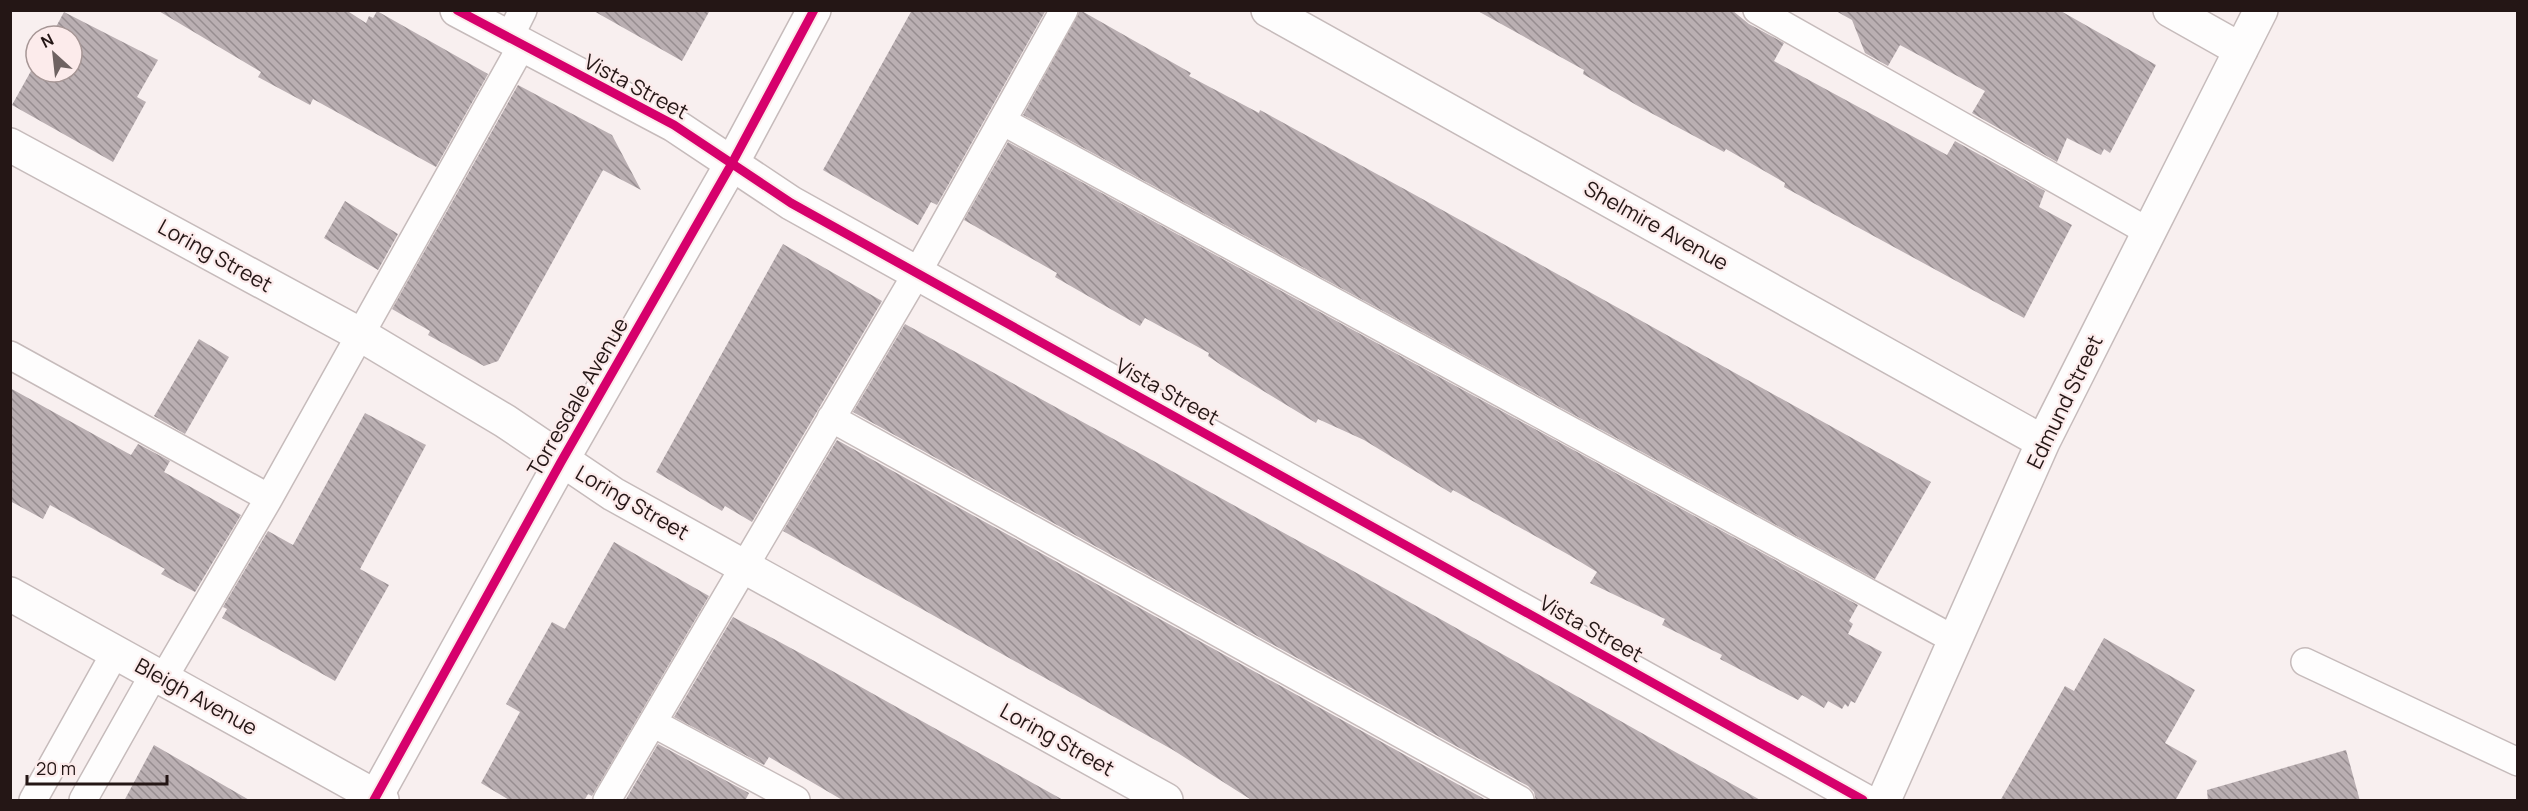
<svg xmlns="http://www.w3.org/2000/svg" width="2528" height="811" font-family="Manrope,sans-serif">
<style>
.building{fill:url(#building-back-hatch)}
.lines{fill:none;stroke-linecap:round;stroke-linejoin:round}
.lane-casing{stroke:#c6bbbb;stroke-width:30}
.street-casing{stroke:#c6bbbb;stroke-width:36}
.secondary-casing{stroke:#c6bbbb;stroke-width:36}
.lane{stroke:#fefdfd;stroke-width:27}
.street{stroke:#fefdfd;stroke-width:33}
.secondary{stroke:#fefdfd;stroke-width:33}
.cycleway-casing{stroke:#fcebeb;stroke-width:13}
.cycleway{stroke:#d6006c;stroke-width:9}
.labels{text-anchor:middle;stroke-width:4.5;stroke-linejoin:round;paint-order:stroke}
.street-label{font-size:21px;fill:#241615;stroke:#fcebeb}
</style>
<defs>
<pattern id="building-back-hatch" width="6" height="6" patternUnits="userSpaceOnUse" patternTransform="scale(1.5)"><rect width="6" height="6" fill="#baafb2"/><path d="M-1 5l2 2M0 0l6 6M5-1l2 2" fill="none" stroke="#978d90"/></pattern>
</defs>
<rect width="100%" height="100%" fill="#f8efef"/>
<path class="building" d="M157,10H346L366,23L369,16L373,18L377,11L488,74L436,167L313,99L310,105L258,77L261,72Z
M592,10H710L682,61Z
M912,10H1046L937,205L931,202L918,225L823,170Z
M1080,10L1191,73L1189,76L1259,113L1260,110L1417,196L1931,482L1875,579L1023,115Z
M1476,10L1733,11L1749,24L1784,43L1774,61L1947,155L1955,141L2045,191L2039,207L2072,225L2024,318L1784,187L1785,183L1726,149L1724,152L1638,106L1583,74L1584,70Z
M1834,10H2059L2156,65L2110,153L2104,149L2101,155L2067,138L2057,162L1972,113L1985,91L1900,45L1888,66L1865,53L1852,20Z
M64,12L158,60L137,97L146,102L113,162L12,105L36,62V72H72V36H51Z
M518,85L612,135L641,190L603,170L498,361L484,366L428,335L430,331L392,309Z
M1008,142L1858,605L1849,621L1853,624L1848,634L1882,652L1855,703L1851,701L1848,707L1845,704L1842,709L1828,701L1824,708L1802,695L1798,700L1720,659L1722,655L1662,625L1665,619L1590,583L1597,572L1569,555L1453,490L1451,493L1364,440L1318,419L1316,423L1221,365L1208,356L1209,353L1145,318L1140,326L1055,277L1057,273L964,220Z
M345,201L398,234L378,270L324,238Z
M783,244L882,301L752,522L725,506L722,511L656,472Z
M905,324L1442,620L1762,801H1536L1534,792L1528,786L853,412Z
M199,339L229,357L185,434L154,416Z
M10,388L131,455L138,444L170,461L164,472L241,515L195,592L161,574L165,569L50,505L43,519L10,501Z
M365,413L426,445L360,569L389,585L335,681L222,618L227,609L223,607L268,531L293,545Z
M837,440L1488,801H1253L1173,750L783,531Z
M614,542L709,596L592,796L588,794L584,801H511L481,783L520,712L506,704L552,622L565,629Z
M733,617L800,653L1065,801H844L769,757L764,765L674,717Z
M2104,638L2195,690L2165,743L2197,761L2175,801H2000L2065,686L2074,691Z
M658,744L749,793L745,801H625Z
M154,745L251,801H124Z
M2346,750L2360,801H2208L2207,790Z"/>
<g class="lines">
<g class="lane-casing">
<path id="lane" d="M1757,10L2149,232
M508,40L523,10
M1002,121L1955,640
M10,355L269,498
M831,418L1520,800
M2305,662L2518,762
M163,679L269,498L521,47
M653,723L796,800
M33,800L115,653
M83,800L154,674
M607,800L917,273L1064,10"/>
</g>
<g class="street-casing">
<path id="street" d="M457,10L674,125L791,203L1863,800
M1268,10L2043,442
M2170,10L2241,50
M10,145L361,335L505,421L613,494L1166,800
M10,594L382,800
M1884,800L2043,442L2261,10"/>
</g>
<g class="secondary-casing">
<path id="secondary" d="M374,800L561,462L731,165L814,10"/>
</g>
<use href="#lane" class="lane"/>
<use href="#street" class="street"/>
<use href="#secondary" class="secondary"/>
<g class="cycleway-casing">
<path id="cycleway" d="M457,10L674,125L791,203L1863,800
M374,800L561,462L731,165L814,10"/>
</g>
<use href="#cycleway" class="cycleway"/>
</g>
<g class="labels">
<g class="street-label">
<text transform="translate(636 87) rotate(28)" y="7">Vista Street</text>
<text transform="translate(1656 226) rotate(29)" y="7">Shelmire Avenue</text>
<text transform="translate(215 256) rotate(29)" y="7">Loring Street</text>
<text transform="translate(1167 392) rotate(29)" y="7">Vista Street</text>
<text transform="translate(578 397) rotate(-60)" y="7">Torresdale Avenue</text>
<text transform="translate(2065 402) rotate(-64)" y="7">Edmund Street</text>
<text transform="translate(632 503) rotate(30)" y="7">Loring Street</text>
<text transform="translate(1591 629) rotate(29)" y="7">Vista Street</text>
<text transform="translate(196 697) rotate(29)" y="7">Bleigh Avenue</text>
<text transform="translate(1057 740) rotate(29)" y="7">Loring Street</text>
</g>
</g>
<rect width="2528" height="811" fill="none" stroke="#241615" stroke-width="24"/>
<g transform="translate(54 54) rotate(333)"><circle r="28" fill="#fcebeb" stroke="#a69695" stroke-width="1.5"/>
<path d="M0-4.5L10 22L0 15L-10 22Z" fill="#6e6261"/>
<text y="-9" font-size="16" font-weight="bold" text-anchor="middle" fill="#241615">N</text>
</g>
<path d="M27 775v9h140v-9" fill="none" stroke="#241615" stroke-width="3"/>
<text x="36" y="775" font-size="18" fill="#241615" stroke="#fcebeb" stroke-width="4.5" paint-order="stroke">20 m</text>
</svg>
